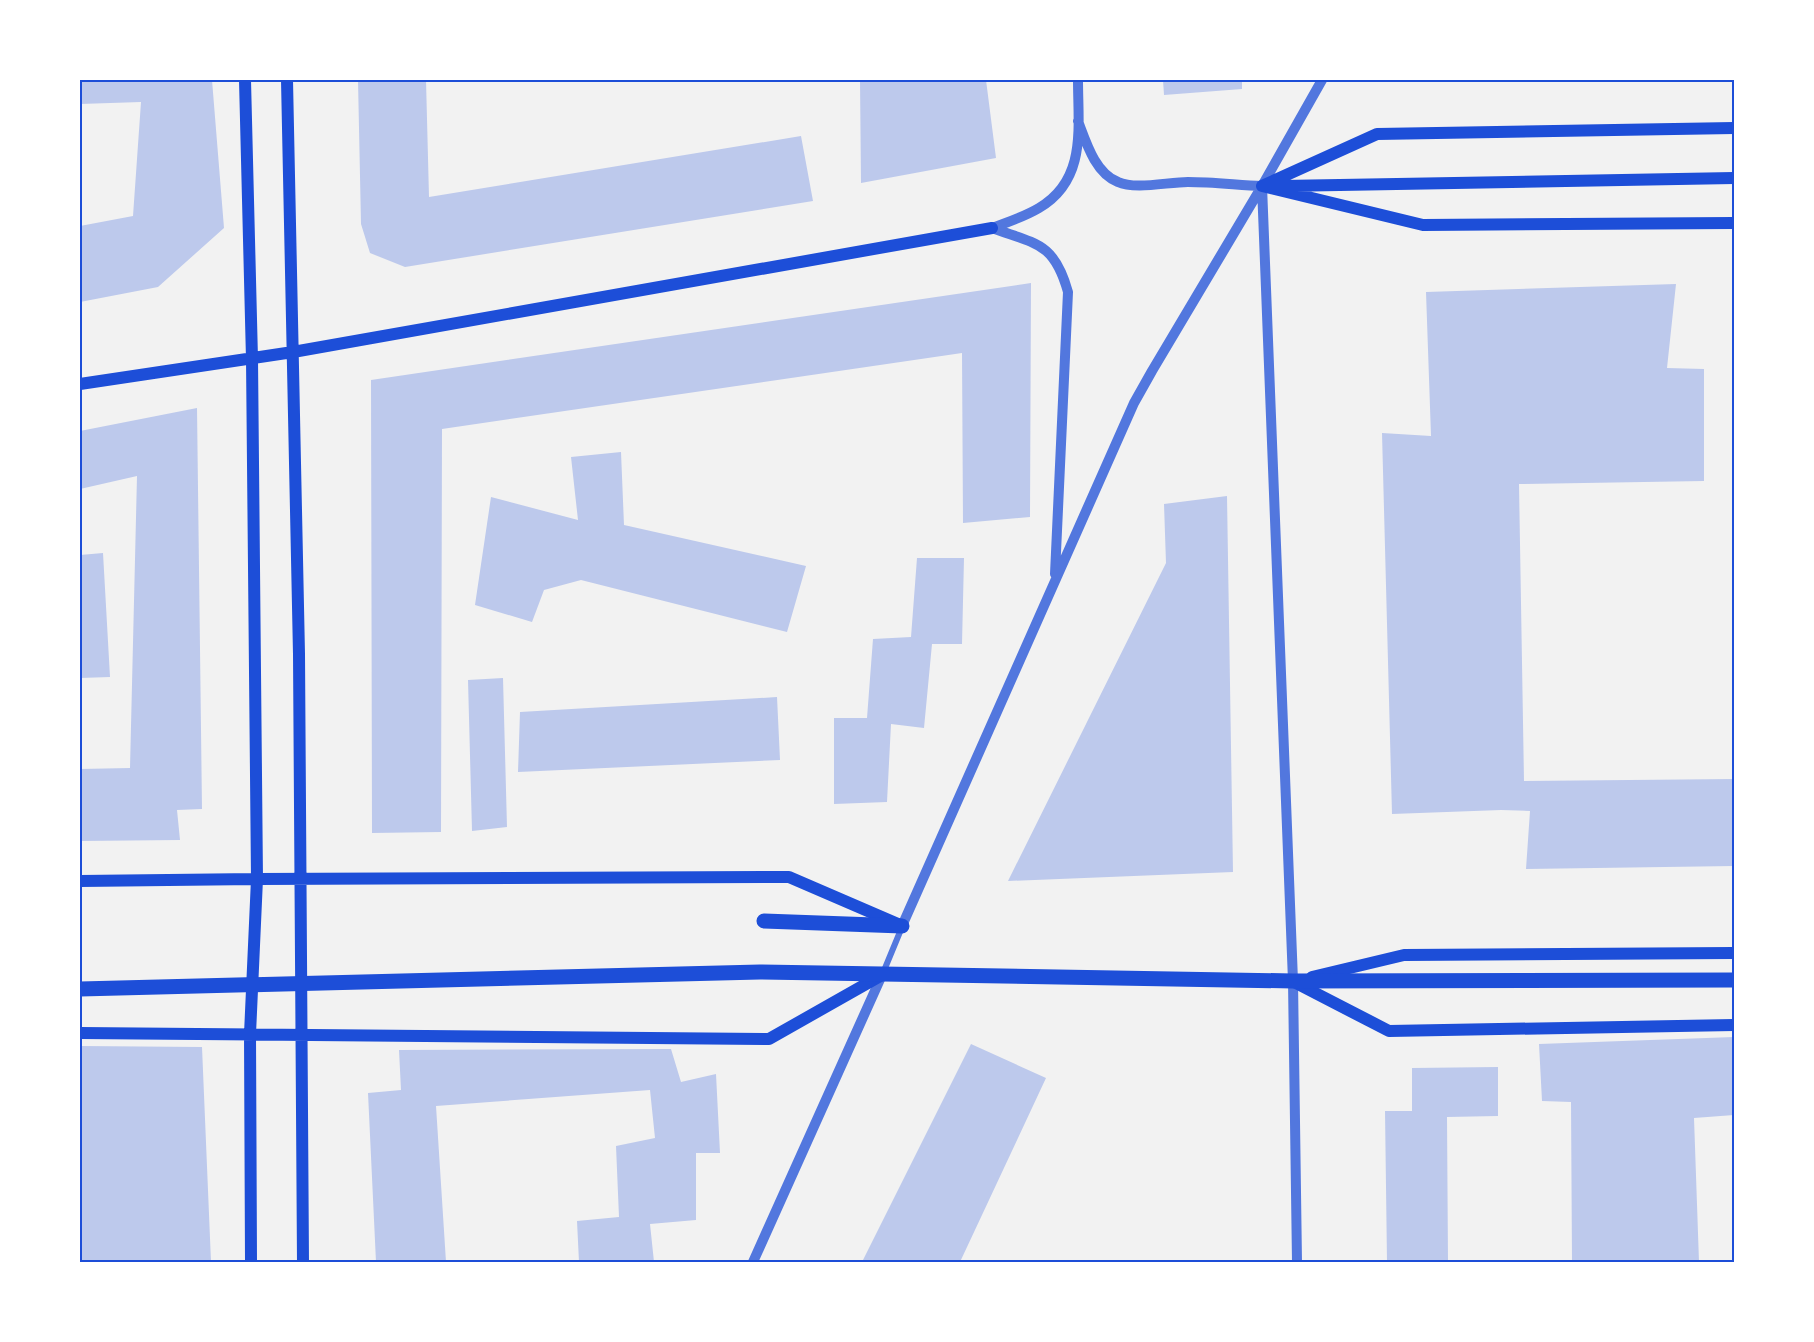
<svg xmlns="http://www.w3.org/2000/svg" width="1814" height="1342" font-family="Jost,sans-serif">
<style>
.building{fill:#bdc9ec}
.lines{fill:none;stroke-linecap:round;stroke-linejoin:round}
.minor{stroke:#5277de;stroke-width:6}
.tertiary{stroke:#5277de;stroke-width:10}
.secondary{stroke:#1d4ed8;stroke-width:12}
.primary{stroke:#1d4ed8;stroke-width:15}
.neatline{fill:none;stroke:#1d4ed8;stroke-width:2}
</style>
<rect width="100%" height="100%" fill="#f2f2f2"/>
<path class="building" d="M80,80H212L224,228L158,287L80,302V226L133,216L141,102L80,104Z
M358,80H426L429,197L801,136L813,201L405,267L370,253L361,224Z
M860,80H986L996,158L861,183Z
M1163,80H1242V89L1164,95Z
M1031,283L1030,517L963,523L962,353L442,429L441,832L372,833L371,380Z
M1676,284L1667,368L1704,369V481L1519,484L1524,781L1734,779V866L1526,869L1530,811L1501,810L1392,814L1382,433L1431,436L1426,292Z
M197,408L202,809L177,810L180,840L80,841V769L130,768L137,476L80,489V431Z
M621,452L624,525L806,566L787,632L581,580L544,590L532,622L475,605L491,497L578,520L571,457Z
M1227,496L1233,872L1008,881L1166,563L1164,504Z
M103,553L110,677L80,678V555Z
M917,558H964L962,644H932L924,728L891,724L887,802L834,804V718H867L873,639L911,637Z
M503,678L507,827L472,831L468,680Z
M777,697L780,760L518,772L520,712Z
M1734,1037V1115L1694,1118L1699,1262H1572L1571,1102L1542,1101L1539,1044Z
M971,1044L1046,1078L960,1262H862Z
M80,1046L202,1047L211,1262H80Z
M671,1049L681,1082L716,1074L720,1153H696V1220L650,1224L654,1262H579L577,1221L619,1217L616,1146L655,1138L650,1090L436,1106L446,1262H376L368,1093L401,1090L399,1050Z
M1498,1067V1116L1447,1117L1448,1262H1387L1385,1111H1412V1068Z"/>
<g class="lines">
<path class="minor" d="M883,973L902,927"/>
<path class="tertiary" d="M1078,121C1086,142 1095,173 1118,182C1135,190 1168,182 1188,182C1212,182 1238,185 1262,186L1293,981L1297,1262
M992,228C1036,244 1054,242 1068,292L1055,574
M992,228C1008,222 1024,217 1039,208C1087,180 1078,128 1078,80
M902,926L1134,403L1152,371L1262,186L1322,80
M753,1262L882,975"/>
<path class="secondary" d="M245,80L252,359L257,879L250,1034L251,1262
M287,80L299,654L303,1262
M1262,186L1377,134L1734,128
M1262,186L1423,225L1734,223
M1282,186L1734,178
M80,384L293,352L992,228
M80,881L257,879L789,877L898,924
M1312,977L1404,955L1734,953
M1294,982L1389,1031L1734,1025
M80,1033L769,1039L882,975"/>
<path class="primary" d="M764,921L902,926
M80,989L760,972L1293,981L1734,980"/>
</g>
<rect width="1814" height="1342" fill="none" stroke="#ffffff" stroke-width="162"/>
<rect x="81" y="81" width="1652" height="1180" class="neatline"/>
</svg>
